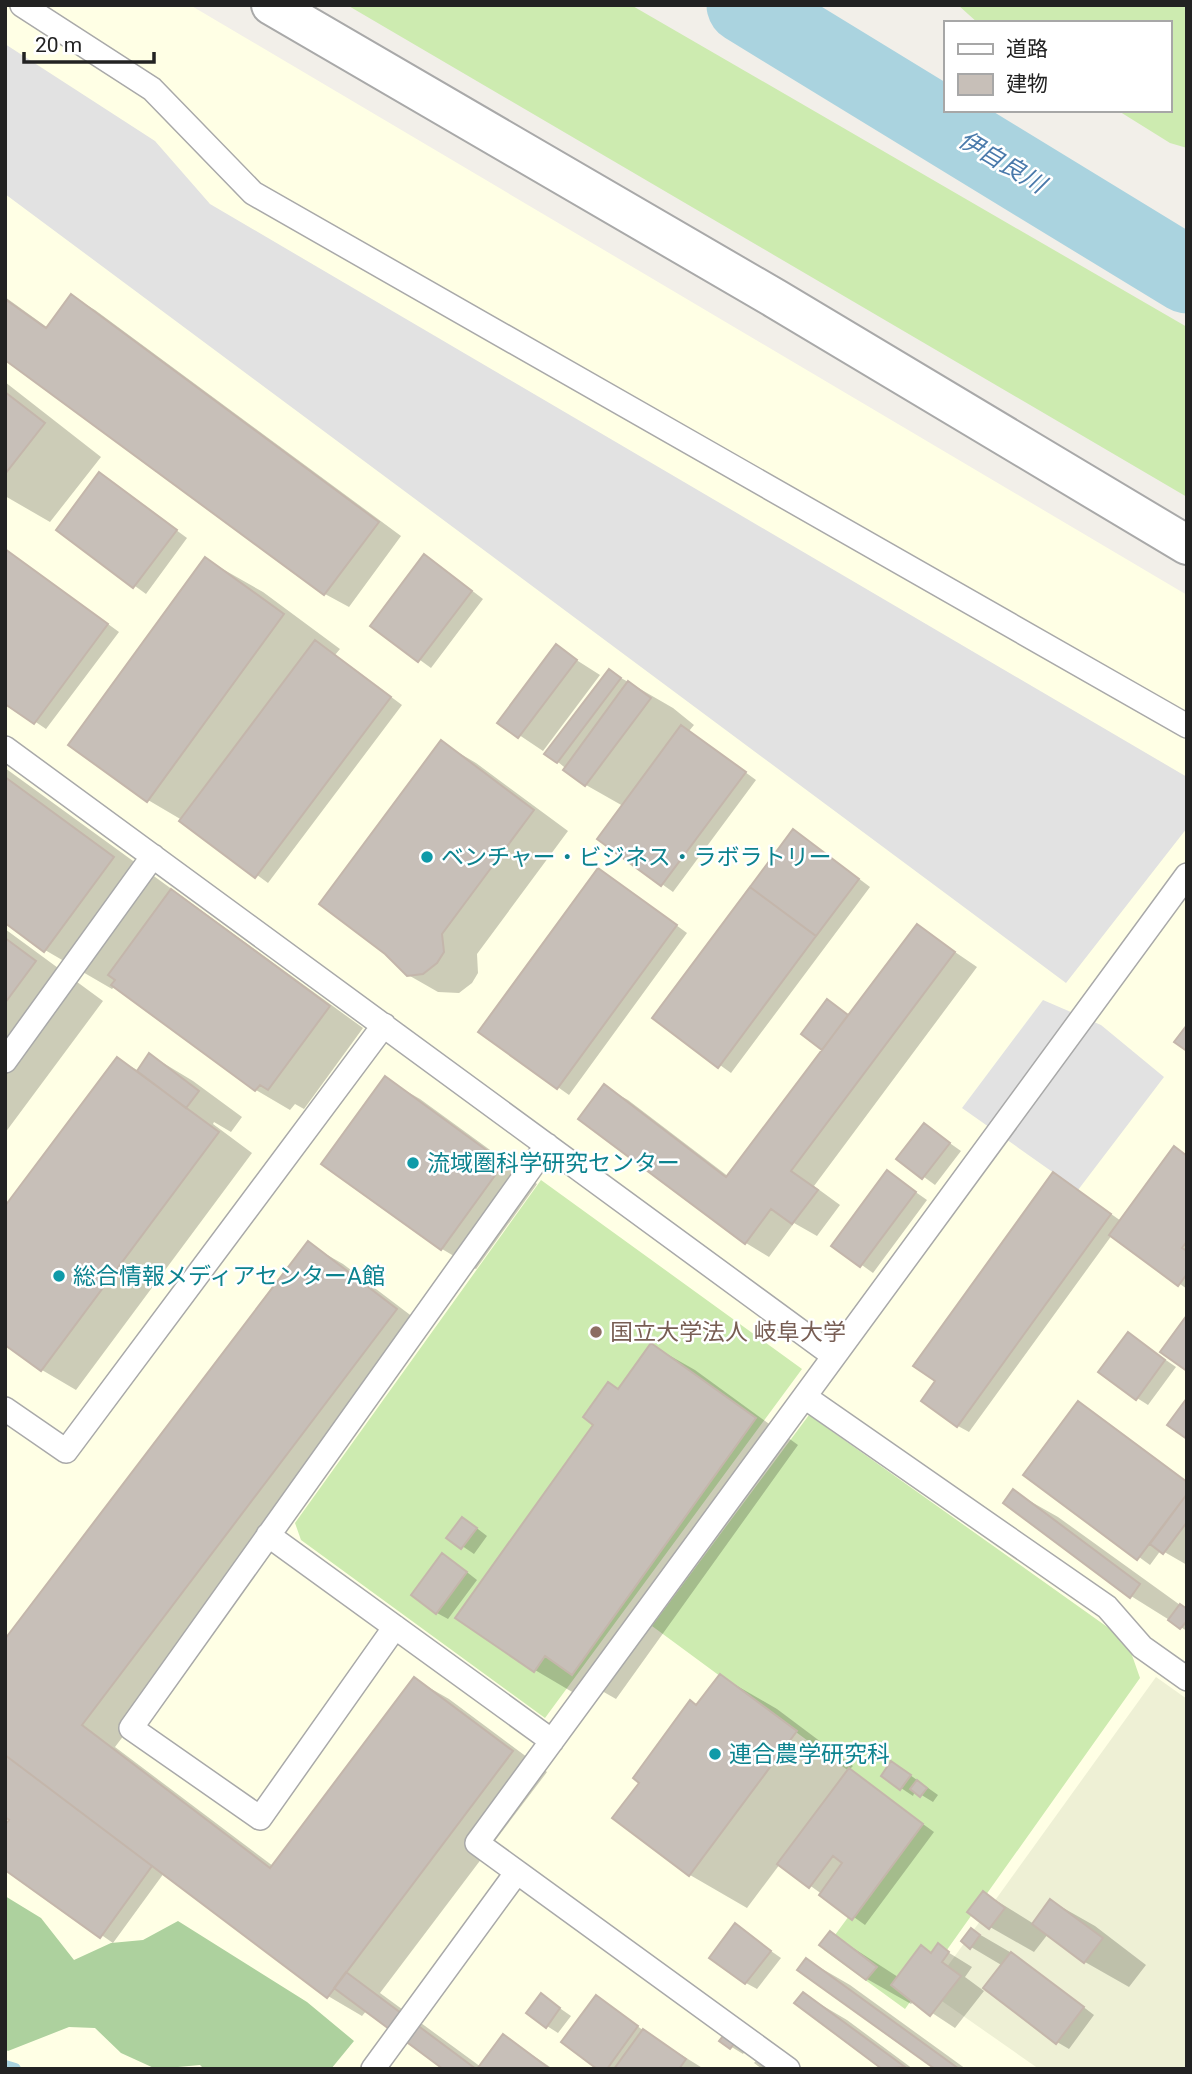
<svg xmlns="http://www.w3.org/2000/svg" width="1192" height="2074" font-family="Roboto,'Noto Sans JP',sans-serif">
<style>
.education{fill:#ffffe5}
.farmland{fill:#eef0d5}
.grass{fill:#cdebb0}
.forest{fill:#add19e}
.parking{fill:#e2e2e2}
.shadow{fill:#0003}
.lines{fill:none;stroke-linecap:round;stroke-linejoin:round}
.stream{stroke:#aad3df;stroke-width:12}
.river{stroke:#aad3df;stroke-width:77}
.building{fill:#c7bfb8;stroke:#c4b6ab;stroke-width:2}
.service-casing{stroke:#a9a9a9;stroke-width:26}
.minor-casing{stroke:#a9a9a9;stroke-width:42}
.service{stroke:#fff;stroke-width:23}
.minor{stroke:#fff;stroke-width:38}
.culture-dot{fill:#0f9aa8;stroke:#fff;stroke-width:2.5}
.education-dot{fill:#8d6e63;stroke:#fff;stroke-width:2.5}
.labels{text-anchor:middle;stroke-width:5;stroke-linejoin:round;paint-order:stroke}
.culture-label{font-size:23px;fill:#0d838f;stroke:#fff;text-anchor:start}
.education-label{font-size:23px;fill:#785e54;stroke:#fff;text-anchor:start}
.water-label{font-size:24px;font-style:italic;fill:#4a7aab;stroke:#fff}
</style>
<rect width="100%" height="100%" fill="#f2efe9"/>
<path class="education" d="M5,5H190L1187,595V2069H5Z"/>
<path class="farmland" d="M1156,1677L1187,1699V2069H1039L929,1992Z"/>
<path class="grass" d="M347,5H631L1187,327V497Z
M958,5H1187V148L1170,143L1117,110H1169V23H978Z
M541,1180L802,1369L545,1718L301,1540L295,1523Z
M809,1415L1127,1641L1140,1678L905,2009L824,1950L918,1822L652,1626Z"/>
<path class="forest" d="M5,1896L41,1918L74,1960L111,1943L143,1940L178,1921L307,2002L354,2041L331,2069H204L200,2065L156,2069L121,2053L95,2028L69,2027L8,2051L5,2049Z"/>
<path class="parking" d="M5,44L155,141L210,204L1187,777V828L1066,983L5,194Z
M1043,1000L1101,1025L1164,1077L1078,1190L962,1108Z"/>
<path class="shadow" d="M71,296L95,310L401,536L349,607L325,594L5,358V297L48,328Z
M5,382L101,457L50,522L5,496Z
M100,474L187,538L146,594L58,530Z
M5,549L119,632L46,729L5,701Z
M205,559L263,592L340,649L335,655L402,705L268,883L182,820L148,800Z
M436,563L483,599L431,668L372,625Z
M556,647L600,675L543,751L500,722Z
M609,671L673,708L694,725L689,731L756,780L673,892L599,839L623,806L586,785L558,762Z
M442,743L476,763L568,831L477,954L478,973L472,983L459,993L438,992L403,972Z
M5,768L363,1028L304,1109L295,1104L290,1110L256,1090L115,986L112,989L45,950L5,921Z
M805,838L870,887L731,1073L655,1018Z
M610,877L687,933L569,1095L480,1032Z
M917,926L977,967L814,1186L840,1205L817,1236L794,1223L769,1257L746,1243L580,1119L604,1087L628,1100L729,1177L825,1049L838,1008L849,1016Z
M5,929L103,1001L5,1133Z
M150,1055L193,1081L242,1117L231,1132L214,1122L213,1124L252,1153L76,1390L42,1370L117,1059L139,1071Z
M385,1079L420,1099L537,1184L476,1269L442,1249Z
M924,1125L961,1151L935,1185L898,1158Z
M1175,1149L1187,1156V1289L1112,1235L969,1432L958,1426L1065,1181L1121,1221Z
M887,1172L927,1200L873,1273L834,1245Z
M308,1244L343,1264L430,1330L115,1747L273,1866L414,1679L449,1699L547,1772L380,1993L481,2067L504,2036L553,2069H445L367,2010L362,2016L328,1996L164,1873L113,1943L5,1868L11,1819L5,1815V1642Z
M1128,1334L1176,1367L1148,1405L1137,1398Z
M651,1345L695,1370L798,1445L616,1699L588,1683L579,1696L535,1670L619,1391Z
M1078,1403L1187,1482V1565L1161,1550L1150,1565L1025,1474Z
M1014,1492L1058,1517L1187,1610V1631L1131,1596Z
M474,1526L487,1536L474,1554L449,1537Z
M454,1562L477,1580L448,1619L437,1613Z
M720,1676L777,1709L853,1766L849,1770L934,1832L865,1925L780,1864L747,1908L690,1875L614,1818Z
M903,1770L938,1795L933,1802L915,1791L913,1796L883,1776Z
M984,1893L1034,1924L1051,1901L1095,1926L1146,1965L1129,1987L1085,1962L1048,1934L1034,1952L990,1927Z
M972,1930L1015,1955L1094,2015L1069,2049L1057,2042L1003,1966L971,1947Z
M745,1933L781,1958L757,1989L746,1983Z
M830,1933L898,1977L922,1947L932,1953L938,1946L972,1967L965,1977L984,1991L955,2028L914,2001L911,2004L867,1979L821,1944Z
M807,1960L850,1985L966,2069H937Z
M803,1994L847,2020L913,2069H885L797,2003Z
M541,1995L571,2016L558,2033L547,2026Z
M608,2004L648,2034L704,2069H600Z
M753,2040L743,2054L722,2041Z
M764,2051L789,2069H762L754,2063Z"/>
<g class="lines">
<path class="stream" d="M5,2066L15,2069"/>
<path class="river" d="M745,5L1187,275"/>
</g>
<path class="building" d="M71,294L379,522L324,595L5,360V299L46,328Z
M5,392L45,423L5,474Z
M99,472L177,530L133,588L56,530Z
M5,549L108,624L34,724L5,704Z
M424,554L472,591L418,662L370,626Z
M205,557L284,614L147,802L68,745Z
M315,640L391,697L255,878L179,821Z
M556,644L577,660L518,738L497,723Z
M609,669L621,678L557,763L544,754Z
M628,681L651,698L585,786L563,770Z
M681,725L746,772L661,886L597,839Z
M441,740L534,810L442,934L444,952L437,963L423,974L407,976L385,954L319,904Z
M5,777L114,857L44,952L5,923Z
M793,829L859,879L816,936L750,887Z
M598,868L677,925L557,1089L478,1032Z
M750,887L816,936L718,1068L652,1018Z
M171,889L330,1006L268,1090L260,1085L255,1091L111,985L115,980L108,975Z
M917,924L955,952L791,1171L818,1190L792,1224L771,1209L745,1244L578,1119L604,1084L726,1177Z
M5,938L36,961L5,1003Z
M827,999L848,1015L822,1050L801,1034Z
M1187,1025V1051L1174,1042Z
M149,1053L199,1091L186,1108L137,1071Z
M117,1057L219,1132L41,1371L5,1345V1206Z
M385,1076L504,1163L441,1250L321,1164Z
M924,1123L950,1143L922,1179L896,1159Z
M1174,1146L1187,1156V1241L1182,1248L1187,1251V1274L1178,1286L1109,1235Z
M887,1170L916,1192L860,1267L831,1246Z
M1053,1172L1111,1214L957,1427L921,1401L935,1381L913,1366Z
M308,1241L397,1309L82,1725L270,1868L414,1677L513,1751L327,1998L5,1755V1639Z
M1187,1315V1371L1160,1352Z
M1128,1332L1165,1360L1136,1400L1098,1372Z
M651,1343L756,1418L572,1675L545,1656L534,1672L455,1618L593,1425L583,1417L608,1382L618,1389Z
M1187,1398V1439L1167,1425Z
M1078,1401L1187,1482V1494L1137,1560L1023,1475Z
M1013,1489L1140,1584L1130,1598L1003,1503Z
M1187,1494V1522L1163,1554L1150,1544Z
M462,1517L477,1528L461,1549L446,1538Z
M442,1553L467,1572L436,1614L411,1595Z
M1180,1604L1187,1609V1621L1180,1629L1168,1620Z
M720,1674L797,1731L689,1876L612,1818L639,1783L633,1778L690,1700L696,1705Z
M5,1755L152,1866L100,1938L5,1870V1825L9,1820L5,1817Z
M891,1761L911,1775L900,1790L881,1776Z
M849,1768L923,1824L852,1920L819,1895L842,1863L833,1856L809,1888L777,1864Z
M917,1780L927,1788L920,1797L910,1789Z
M983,1891L1005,1908L989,1929L967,1912Z
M1050,1899L1103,1938L1084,1963L1032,1924Z
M735,1923L771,1951L745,1984L709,1958Z
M971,1928L980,1935L970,1949L961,1941Z
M830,1931L877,1967L866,1980L819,1945Z
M938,1943L949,1952L942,1962L961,1976L930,2016L891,1985L921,1945L931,1953Z
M1011,1952L1084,2007L1056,2044L983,1988Z
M806,1958L959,2069H935L797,1970Z
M346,1972L476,2069H443L334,1988Z
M803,1992L905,2067L882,2069L794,2003Z
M541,1993L560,2008L546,2028L526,2013Z
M596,1995L638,2026L607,2069H597L561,2042Z
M732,2025L743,2033L730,2049L719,2041Z
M643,2029L686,2059L679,2069H614Z
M503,2034L550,2069H477Z"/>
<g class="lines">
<g class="service-casing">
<path id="service" d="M22,5L152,89L253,193L1187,726
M5,748L834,1356
M5,1061L153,856
M805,1397L1107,1607L1142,1647L1187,1679
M5,1409L66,1451L384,1025
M268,1535L552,1741
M395,1627L260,1818L131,1728L547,1145
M517,1872L477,1843L1187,875
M373,2069L517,1872L788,2069"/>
</g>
<g class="minor-casing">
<path id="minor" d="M271,5L776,299L1187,545"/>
</g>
<use href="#service" class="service"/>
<use href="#minor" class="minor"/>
</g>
<g class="culture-dot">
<circle cx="427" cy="857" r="7"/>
<circle cx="413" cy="1163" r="7"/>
<circle cx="59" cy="1276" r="7"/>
<circle cx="715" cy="1754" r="7"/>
</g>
<circle class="education-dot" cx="596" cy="1332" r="7"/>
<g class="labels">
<g class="culture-label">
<text x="441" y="865">ベンチャー・ビジネス・ラボラトリー</text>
<text x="427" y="1171">流域圏科学研究センター</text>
<text x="73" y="1284">総合情報メディアセンターA館</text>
<text x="729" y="1762">連合農学研究科</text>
</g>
<g class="education-label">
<text x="610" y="1340">国立大学法人 岐阜大学</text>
</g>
<g class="water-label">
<text transform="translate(1002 162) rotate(31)" y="8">伊自良川</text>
</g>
</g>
<rect width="1192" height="2074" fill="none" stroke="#222222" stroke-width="14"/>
<rect x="944" y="21" width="228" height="91" fill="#ffffff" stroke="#a7a7a7" stroke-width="2"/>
<rect x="958" y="44" width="35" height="10" fill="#ffffff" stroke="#a7a7a7" stroke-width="2"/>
<text x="1006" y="56" font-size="21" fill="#222222">道路</text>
<rect x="958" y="74" width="35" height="21" fill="#c7bfb8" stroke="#a7a7a7" stroke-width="2"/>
<text x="1006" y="91" font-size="21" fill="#222222">建物</text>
<path d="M24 52v10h130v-10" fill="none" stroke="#222222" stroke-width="3.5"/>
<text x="35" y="52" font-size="21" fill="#222222" stroke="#ffffff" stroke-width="5" paint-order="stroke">20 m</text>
</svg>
